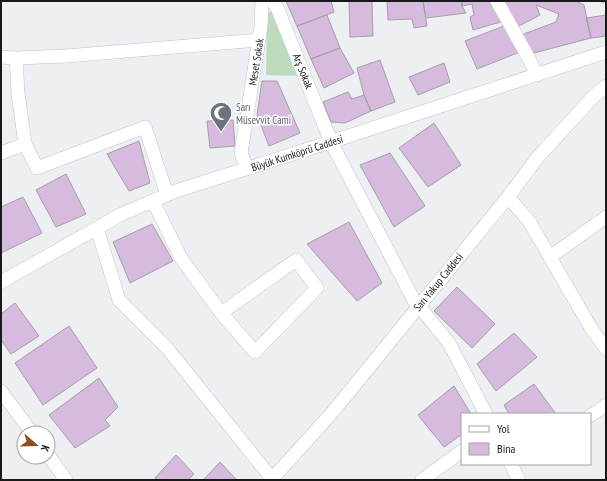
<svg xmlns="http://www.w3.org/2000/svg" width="607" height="481" font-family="'PT Sans Narrow',sans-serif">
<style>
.green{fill:#bedcbd}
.building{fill:#d6bbde;stroke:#a3a0a4}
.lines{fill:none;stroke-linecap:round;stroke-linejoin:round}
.minor-casing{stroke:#c1c4c8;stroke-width:14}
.path{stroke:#95979a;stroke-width:2;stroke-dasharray:3 3;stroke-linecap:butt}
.minor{stroke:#fff;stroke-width:13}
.labels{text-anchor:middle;stroke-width:3;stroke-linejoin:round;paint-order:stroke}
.street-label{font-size:11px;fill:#171819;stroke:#fff}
.worship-label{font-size:11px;fill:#5b616d;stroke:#fff;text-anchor:start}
</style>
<rect width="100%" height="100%" fill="#edeff3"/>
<path class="green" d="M271,11L275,14L299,76L266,75L267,14Z"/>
<path class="building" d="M286,1H331L334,12L297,26Z
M349,1H372L373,36L350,37Z
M387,1H423L427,26L414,28L412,19L388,20Z
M423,1H462V6L466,13L426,18Z
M462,1H495L504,21L473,30L470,17L474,15L472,4L462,6Z
M503,1H576L584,5L591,38L530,54L521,35L556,22L559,14L536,5L540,15L517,27Z
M327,15L340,48L311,59L297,26Z
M606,15V36L591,38L586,18Z
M509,24L520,52L477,69L465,41Z
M340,48L354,73L324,88L311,59Z
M380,60L395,102L371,111L364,95L357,68Z
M444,63L450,82L418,95L409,77Z
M262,81H277L300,133L269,146L257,115Z
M348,92L352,99L364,95L371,111L345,123L331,122L323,102Z
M233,120L235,146L210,148L207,121Z
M434,123L461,165L428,187L399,148Z
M139,141L150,183L129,191L107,154Z
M390,153L425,206L394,227L360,165Z
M66,174L86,214L56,227L36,190Z
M23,197L42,233L1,253V207Z
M349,222L382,283L357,301L307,244Z
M152,224L173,261L130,283L113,242Z
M457,287L495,324L472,348L434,311Z
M15,303L39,336L11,354L1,340V314Z
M69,326L97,368L43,405L15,363Z
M514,333L537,357L496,391L477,364Z
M99,378L118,407L105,420L110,426L75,448L49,415Z
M534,384L556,414H509L504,405Z
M454,386L471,414H462V434L444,447L418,415Z
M176,455L194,474L188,480H158L155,478Z
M220,462L237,480H203Z"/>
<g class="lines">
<g class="minor-casing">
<path id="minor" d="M273,1L278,10L331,142L418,308
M497,1L528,57L537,75
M1,57L16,58L66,56L259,40
M16,58L18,93L25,144
M1,153L25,144L37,168L145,127L167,195
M247,169L241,153L261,26L262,1
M508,197L529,221L591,328L606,349
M153,201L181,258L221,313L255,352L317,288L296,260L221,313
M97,228L119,300L167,348L273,480
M550,257L606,217
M1,282L122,214L176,191L324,144L606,52
M419,306L449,343L486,414
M1,391L32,433
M590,416L606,405
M48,455L66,480
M511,464L519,480
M271,480L331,414L508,197L538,157L593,97L606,86
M422,480L462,451"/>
</g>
<path class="path" d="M601,1L606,3"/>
<use href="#minor" class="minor"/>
</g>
<defs>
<g id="mosque-pin" transform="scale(1.15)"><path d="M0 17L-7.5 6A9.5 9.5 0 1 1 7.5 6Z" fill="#6b7280" stroke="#fff"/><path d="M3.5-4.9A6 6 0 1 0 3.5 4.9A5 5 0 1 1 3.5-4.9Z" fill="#fff"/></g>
</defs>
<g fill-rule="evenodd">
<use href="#mosque-pin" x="221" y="113"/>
</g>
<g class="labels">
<g class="street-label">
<text transform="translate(256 62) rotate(-81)" y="4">Meset Sokak</text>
<text transform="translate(303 71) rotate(68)" y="4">Arş Sokak</text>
<text transform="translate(297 153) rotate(-18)" y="4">Büyük Kumköprü Caddesi</text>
<text transform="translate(438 282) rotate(-51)" y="4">Sarı Yakup Caddesi</text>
</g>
<g class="worship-label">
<text x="236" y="111">Sarı<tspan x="236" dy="13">Müsevvit Cami</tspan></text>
</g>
</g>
<rect width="607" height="481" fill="none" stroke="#171819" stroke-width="4"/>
<rect x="461" y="413" width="130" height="52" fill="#ffffff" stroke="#a2a3a3"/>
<rect x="469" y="426" width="20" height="6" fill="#ffffff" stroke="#a2a3a3"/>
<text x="497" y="433" font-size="12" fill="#171819">Yol</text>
<rect x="469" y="443" width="20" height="12" fill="#d6bbde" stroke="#a2a3a3"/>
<text x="497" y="453" font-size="12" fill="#171819">Bina</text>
<g transform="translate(36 445) rotate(110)"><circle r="19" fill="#ffffff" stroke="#a2a3a3"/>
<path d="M0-3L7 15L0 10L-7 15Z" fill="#924e20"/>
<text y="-6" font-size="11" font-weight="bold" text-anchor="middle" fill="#171819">K</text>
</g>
</svg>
